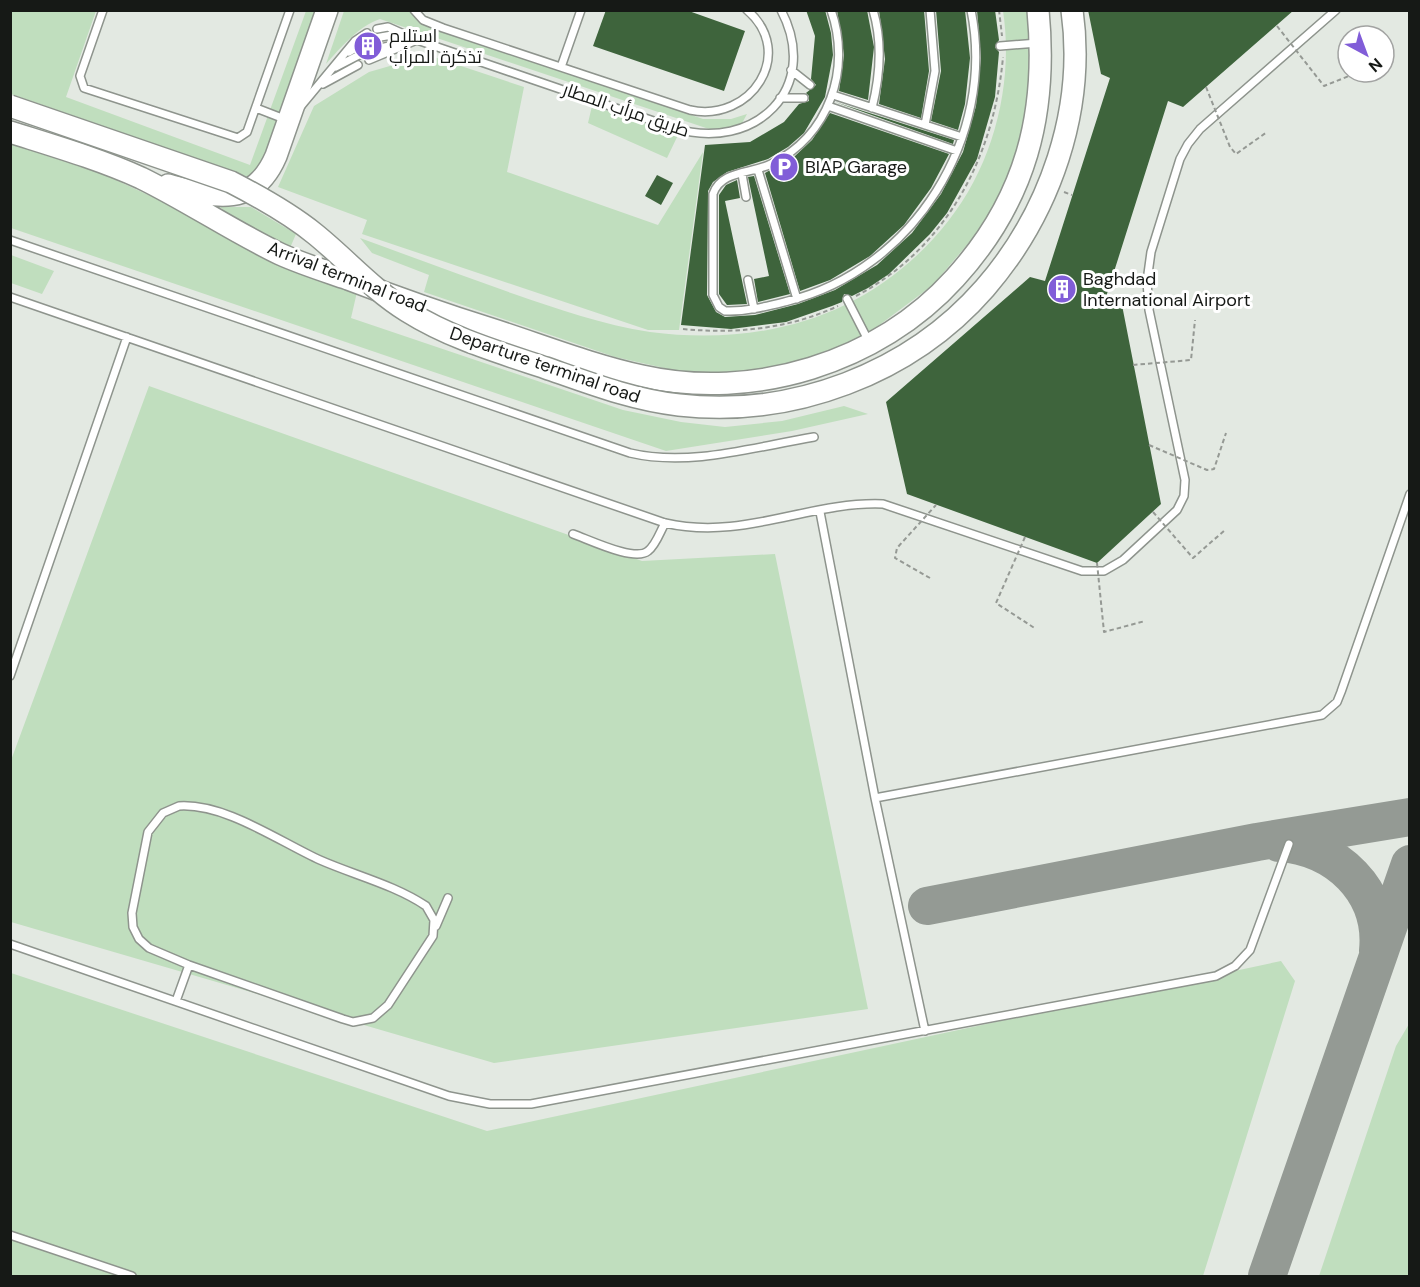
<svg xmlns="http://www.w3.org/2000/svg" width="1420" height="1287" font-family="'DM Sans',Cairo,sans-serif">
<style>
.green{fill:#c0debe}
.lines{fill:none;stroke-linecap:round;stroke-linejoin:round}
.taxiway{stroke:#949a94;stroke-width:38}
.building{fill:#3e643c}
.lane-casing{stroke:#8e948d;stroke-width:10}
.primary-casing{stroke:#8e948d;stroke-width:24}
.path{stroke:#959994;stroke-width:2;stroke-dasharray:4.5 3;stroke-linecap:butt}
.lane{stroke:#fff;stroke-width:7}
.primary{stroke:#fff;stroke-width:21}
.primary-bridge-casing{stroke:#8e948d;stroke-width:24;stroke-linecap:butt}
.path-bridge{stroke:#959994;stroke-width:2;stroke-dasharray:4.5 3;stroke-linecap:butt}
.primary-bridge{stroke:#fff;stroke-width:21}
.labels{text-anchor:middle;stroke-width:6;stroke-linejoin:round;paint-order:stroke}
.poi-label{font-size:18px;fill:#161916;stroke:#fff;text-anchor:start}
.street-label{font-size:18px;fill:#161916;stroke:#fff}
</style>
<rect width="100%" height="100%" fill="#e3e9e2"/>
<path class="green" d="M11,11H96L66,97L250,165L306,11H323L266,176L254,179L11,94Z
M344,11H416L427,22L703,119H731L747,114L740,127L712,130L380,19C359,26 341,47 326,64Z
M1003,11H1031L1033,54L1022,136L1008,180L988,220L933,285L878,326L840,348L769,369L700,376L615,357L424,292L429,275L372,253L360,238C412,257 463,276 514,294C558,309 603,325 650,332C767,347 875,315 949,220C994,163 1014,82 1003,11Z
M428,55L524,87L507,172L658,225L703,152L679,330H648L362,234L367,220L278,187L314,106L369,72Z
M592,106L679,133L667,158L588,123Z
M11,144L103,174L357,292L351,318L623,410L681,422L725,427L782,421L844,406L868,414L792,431L666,451L11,228Z
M220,207H251L296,234L290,248L239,224Z
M11,255L54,271L42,294L11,283Z
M149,386L642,561L775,554L868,1009L494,1063L11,922L10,763Z
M1281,961L1295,981L1203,1276H11V973L487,1131Z
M1409,1024V1276H1319L1396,1046Z"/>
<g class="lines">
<path class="taxiway" d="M1279,843C1336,846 1384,891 1378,951
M927,906L1257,842L1410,817
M1267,1276L1410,864"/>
</g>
<path class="building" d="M606,10H686L745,31L724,91L593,46Z
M806,10H825L831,33L833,55L825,97L804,133L788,147L768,159L727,172L713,182L708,191L707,295L716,312L725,317L755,315L798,304L835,290L877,265L912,233L941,194L963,152L976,106L981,58L977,10H995L999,40L995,47L999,52L995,97L977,159L947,213L930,234L889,274L868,288L852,296L844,294L842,302L832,306L786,322L731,329L681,325L705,145L750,142L784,122L799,104L809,101V96L806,93L816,85L811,79L815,36Z
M837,10H867L874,47L868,100L839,91L844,55Z
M879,10H924L929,71L921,118L879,104L885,59Z
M936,10H965L970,58L965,104L958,130L931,121L941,71Z
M1088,10H1294L1183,107L1168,101L1106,297L1121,300L1161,504L1097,563L907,494L886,402L1030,277L1045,281L1110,78L1101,74Z
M835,102L954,140L953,144Z
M830,113L949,154L931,188L904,225L870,256L830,280L800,291L765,173L795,156L812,140Z
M657,175L673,183L661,205L645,196Z
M754,176L790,294L758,302L754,279L769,276L748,177Z
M737,180L740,198L725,201L747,304L727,305L719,294V195L726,185Z"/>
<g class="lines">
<g class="lane-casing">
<path id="lane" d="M103,10L80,76L84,88L238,138L247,132L290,10
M414,10L423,20L443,28L690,110C751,123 797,53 747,10
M831,10C852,69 829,136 771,164C751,174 721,170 713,194V295L719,307L725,311C746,312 768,306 788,301C913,270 997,137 971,10
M377,29L388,27L417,40L674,128C755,153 822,88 781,10
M375,38L392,35L409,38
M1000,46L1038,43
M372,50L406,42
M349,52L364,43
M369,60L417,40
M336,67L361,54
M561,67L581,10
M791,70L810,85
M323,84L358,65
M833,95L962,137
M780,98H804
M301,106L355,41L367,33
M828,106L957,151
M256,108L287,120
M872,108C880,76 883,43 873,10
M925,125L935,71L930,10
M758,170L797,299
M742,174L746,197
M10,240L630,453C690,467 754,447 814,437
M748,280L754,309
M10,297L665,523C744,541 808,501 883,504L1082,571H1104L1123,560L1177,510L1184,496L1185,480L1149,310L1147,281L1151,252L1180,159L1188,144L1200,129L1336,10
M847,299L868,340
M820,512L875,798L925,1031
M573,534C590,540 635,562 648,551C656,545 660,532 665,523
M10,676L127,337
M875,798L1322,715L1337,702L1341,692L1410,494
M179,806C225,803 280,842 320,860C354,875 395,885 426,906L434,920L433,936L388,1005L373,1018L353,1022L343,1019L189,965L149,948L139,939L133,927L132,913L148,832L163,813Z
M436,926L448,898
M10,944L449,1096L490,1104H531L1216,976L1235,966L1250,950L1289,844
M176,1001L189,965
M10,1235L132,1276"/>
</g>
<g class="primary-casing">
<path id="primary" d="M10,132C54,146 99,159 141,178C188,201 232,231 280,254C302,264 325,271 348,279C395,297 443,314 491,329C541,345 591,365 642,376C753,401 878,363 955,278C1026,200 1048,114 1038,10
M168,185C214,197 253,209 276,156L327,10"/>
</g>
<path class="path" d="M999,10L1002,36
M1064,192L1072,195
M856,296C947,248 994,157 1003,57
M683,329C736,334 789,329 838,306"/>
<use href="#lane" class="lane"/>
<use href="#primary" class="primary"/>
<g class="primary-bridge-casing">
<path id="primary-bridge" d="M10,106L231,182C260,197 289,213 315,234C346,259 373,290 407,311C450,338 498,352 546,368C589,383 633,400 679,405C792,418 910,374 985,288C1050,213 1086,110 1072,10"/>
</g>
<path class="path-bridge" d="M1277,26L1324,86L1359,72
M1206,87L1230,147L1236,154L1267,132
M1133,365L1191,360L1195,320
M1149,445L1207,470L1214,469L1226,433
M1153,512L1193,558L1225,530
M1025,537L996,603L1036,629
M1097,563L1104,632L1145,621
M930,578L895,558L897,548L936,505"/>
<use href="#primary-bridge" class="primary-bridge"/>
</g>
<defs>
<g id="building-disc" transform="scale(1.5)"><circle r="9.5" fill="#815dd8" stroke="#fff"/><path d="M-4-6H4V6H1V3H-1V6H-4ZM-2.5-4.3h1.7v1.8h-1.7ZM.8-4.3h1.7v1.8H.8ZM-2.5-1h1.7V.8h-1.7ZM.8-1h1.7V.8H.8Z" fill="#fff"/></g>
<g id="parking-disc" transform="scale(1.5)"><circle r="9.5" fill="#815dd8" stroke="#fff"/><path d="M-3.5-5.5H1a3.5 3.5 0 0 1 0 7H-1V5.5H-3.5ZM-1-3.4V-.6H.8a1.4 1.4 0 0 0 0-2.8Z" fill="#fff"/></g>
</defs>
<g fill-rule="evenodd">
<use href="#building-disc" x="368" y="46"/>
<use href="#parking-disc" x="784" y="167"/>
<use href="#building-disc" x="1062" y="289"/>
</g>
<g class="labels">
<g class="poi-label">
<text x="389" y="42">استلام<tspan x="389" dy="21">تذكرة المرأب</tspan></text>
<text x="805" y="173">BIAP Garage</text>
<text x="1083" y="285">Baghdad<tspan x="1083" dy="21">International Airport</tspan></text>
</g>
<g class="street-label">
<text transform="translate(626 110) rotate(19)" y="6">طريق مرأب المطار</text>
<text transform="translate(347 277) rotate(21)" y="6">Arrival terminal road</text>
<text transform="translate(545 365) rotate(19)" y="6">Departure terminal road</text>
</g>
</g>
<rect width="1420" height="1287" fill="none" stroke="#161916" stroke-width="24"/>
<g transform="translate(1366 54) rotate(139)"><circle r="28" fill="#ffffff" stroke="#a2a3a2" stroke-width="1.5"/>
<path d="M0-4.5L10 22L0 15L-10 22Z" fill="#815dd8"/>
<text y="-9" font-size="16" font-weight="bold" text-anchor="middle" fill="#161916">N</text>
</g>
</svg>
